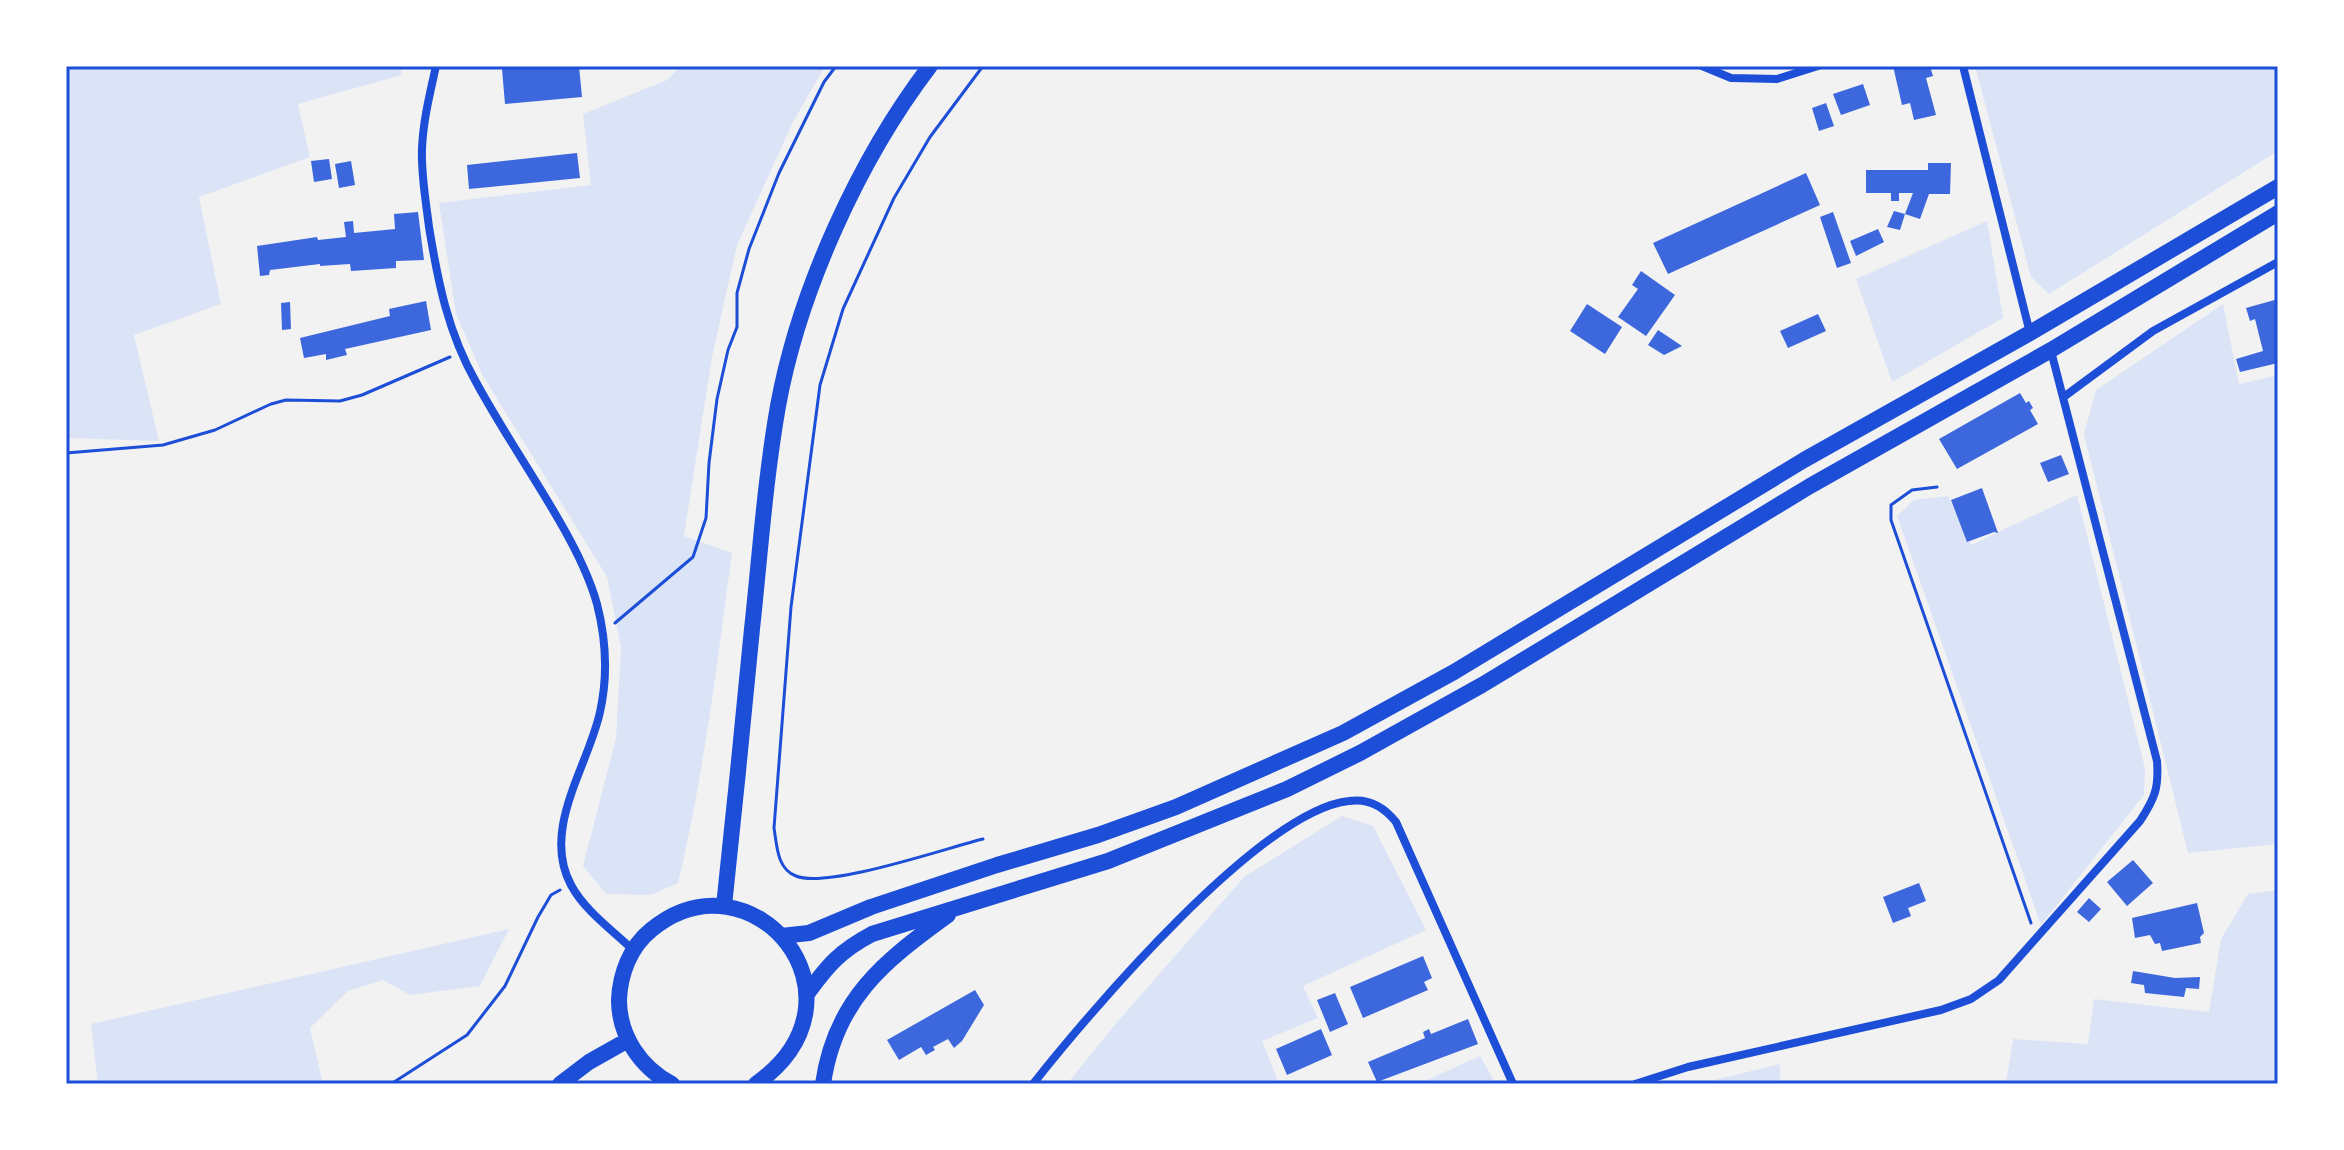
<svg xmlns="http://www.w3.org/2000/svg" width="2344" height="1150" font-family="Jost,sans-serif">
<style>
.green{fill:#dbe4f7}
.building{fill:#3d67dc}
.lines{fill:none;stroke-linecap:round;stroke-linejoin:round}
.path{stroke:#1d4ed8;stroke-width:3}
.minor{stroke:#1d4ed8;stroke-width:8}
.primary{stroke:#1d4ed8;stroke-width:16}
.neatline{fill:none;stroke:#1d4ed8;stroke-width:3}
</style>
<rect width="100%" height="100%" fill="#f2f2f2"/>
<path class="green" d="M66,66H400L402,75L298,104L310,157L199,197L221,304L134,335L159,441L66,438Z
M681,66H825L793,122L737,245L712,357L684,536L732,553C717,664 704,775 678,883L651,895L606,894L583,866L616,738L621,647L607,577L483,376L456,314L439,203L591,185L583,114L667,80Z
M1975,66H2278V151L2049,294L2031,277Z
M1987,221L2003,318L1892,382L1856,279Z
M2223,304L2239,384L2278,375V844L2188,853L2084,434L2096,390Z
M2077,495L2145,768L2144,795L2041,925L1897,516L1914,500L1948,496L1971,545Z
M1342,816L1373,826L1426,930L1303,986L1318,1018L1262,1041L1279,1084H1067L1112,1028L1244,877Z
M2278,890V1084H2006L2013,1039L2088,1044L2094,999L2209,1012L2221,939L2248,894Z
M509,929L480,986L410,995L383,980L348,991L310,1028L323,1084H98L91,1024Z
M1480,1056L1496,1084H1418Z
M1780,1064V1084H1698Z"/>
<path class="building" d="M530,66H579L582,97L505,104L502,69Z
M1893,66H1930L1933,76L1926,78L1936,115L1914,120L1910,103L1902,105Z
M1863,84L1870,105L1841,115L1833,94Z
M1826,103L1834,126L1819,131L1812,108Z
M577,153L580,178L469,189L467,165Z
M329,159L332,179L314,182L311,161Z
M351,161L355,185L339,188L335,164Z
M1928,163H1951L1950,194H1929L1920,219L1905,214L1900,230L1887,227L1894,211L1905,214L1913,193H1899V201H1891V193H1866V170H1928Z
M1806,173L1820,205L1668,274L1653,243Z
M418,212L424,260L396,261V268L351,271L350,264L320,266V264L270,270L269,275L260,276L257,246L317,237L318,240L346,237L344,222L353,221L354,233L395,229L394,214Z
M1833,212L1851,263L1837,268L1820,217Z
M1878,229L1884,242L1856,256L1850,241Z
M1641,271L1675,295L1646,336L1618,317L1638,289L1632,285Z
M2278,299V363L2240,372L2236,359L2263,351L2255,319L2250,321L2246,308Z
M426,301L431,330L345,349L347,355L326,360V354L304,358L300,338L390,316L389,309Z
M290,302L291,329L282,330L281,303Z
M1587,304L1622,327L1605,354L1570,331Z
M1818,314L1826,331L1788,348L1780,331Z
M1658,330L1682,346L1664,355L1648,345Z
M2020,393L2026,403L2029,401L2033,408L2030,410L2038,424L1957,469L1939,439Z
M2061,455L2069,474L2048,482L2040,463Z
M1982,488L1998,533L1994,532L1967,542L1951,500Z
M2133,860L2153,883L2127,906L2107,882Z
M1919,883L1926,901L1908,908L1911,916L1893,923L1883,897Z
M2089,898L2101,909L2089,922L2077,912Z
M2197,903L2204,933L2200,937L2201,943L2162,951L2160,943L2155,944L2150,935L2135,938L2132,918Z
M1423,956L1432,978L1424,982L1428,990L1363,1018L1350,987Z
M2133,971L2175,978L2200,977L2199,989L2186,988L2184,997L2145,993L2144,985L2131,983Z
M975,990L984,1005L962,1041L954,1048L948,1039L933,1047L935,1050L926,1055L921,1047L899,1060L887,1040Z
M1335,993L1348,1024L1330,1032L1317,1000Z
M1468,1019L1478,1044L1377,1082L1368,1062L1425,1038L1423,1032L1429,1029L1431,1034Z
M1321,1029L1332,1055L1287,1075L1276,1049Z"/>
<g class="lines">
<path class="path" d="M983,66L930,137L894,198L843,309L820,385L791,607L774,828C777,846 777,869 796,876C828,889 946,848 983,839
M66,453L163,445L215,430L271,404L286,400L340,401L362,395L450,357
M1937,487L1912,490L1891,505V520L2031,923
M615,623L693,557L706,518L709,463L717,399L728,350L737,327V293L749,249L779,173L824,82L836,66
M391,1084L467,1035L505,986L538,917L551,895L560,890"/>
<path class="minor" d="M436,66C430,93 423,121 422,149C421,175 426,202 429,227C438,282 448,333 476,382C502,430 533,475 560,522C575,548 589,575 597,604C606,639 608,676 600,712C588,767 541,829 571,885C585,911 612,930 633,950
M1702,66L1731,78L1777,79L1818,66
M1963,66L2030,333
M2065,396L2153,331L2278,262
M1033,1084C1088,1014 1261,810 1349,801C1369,798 1384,807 1396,822L1513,1084
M1635,1084L1688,1067L1941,1010L1971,999L1999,980L2140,821C2155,798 2159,788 2157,761L2051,351"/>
<path class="primary" d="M724,906C734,814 743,721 752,629C760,555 765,480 778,406C799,291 859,159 930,66
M781,936L809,933L871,907L997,865L1098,835L1176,807L1343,733L1454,672L1804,460L2030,333L2278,187
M807,994C828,965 840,951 872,934L1108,861L1287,789L1360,753L1482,685L1810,486L2051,350L2278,213
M560,1084L589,1062L628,1040
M672,1084C641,1068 619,1036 619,1000C620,974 630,947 651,930C751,847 879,997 756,1084
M823,1084C835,1000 883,962 948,915"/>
</g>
<rect width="2344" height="1150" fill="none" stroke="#ffffff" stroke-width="136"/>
<rect x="68" y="68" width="2208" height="1014" class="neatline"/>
</svg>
